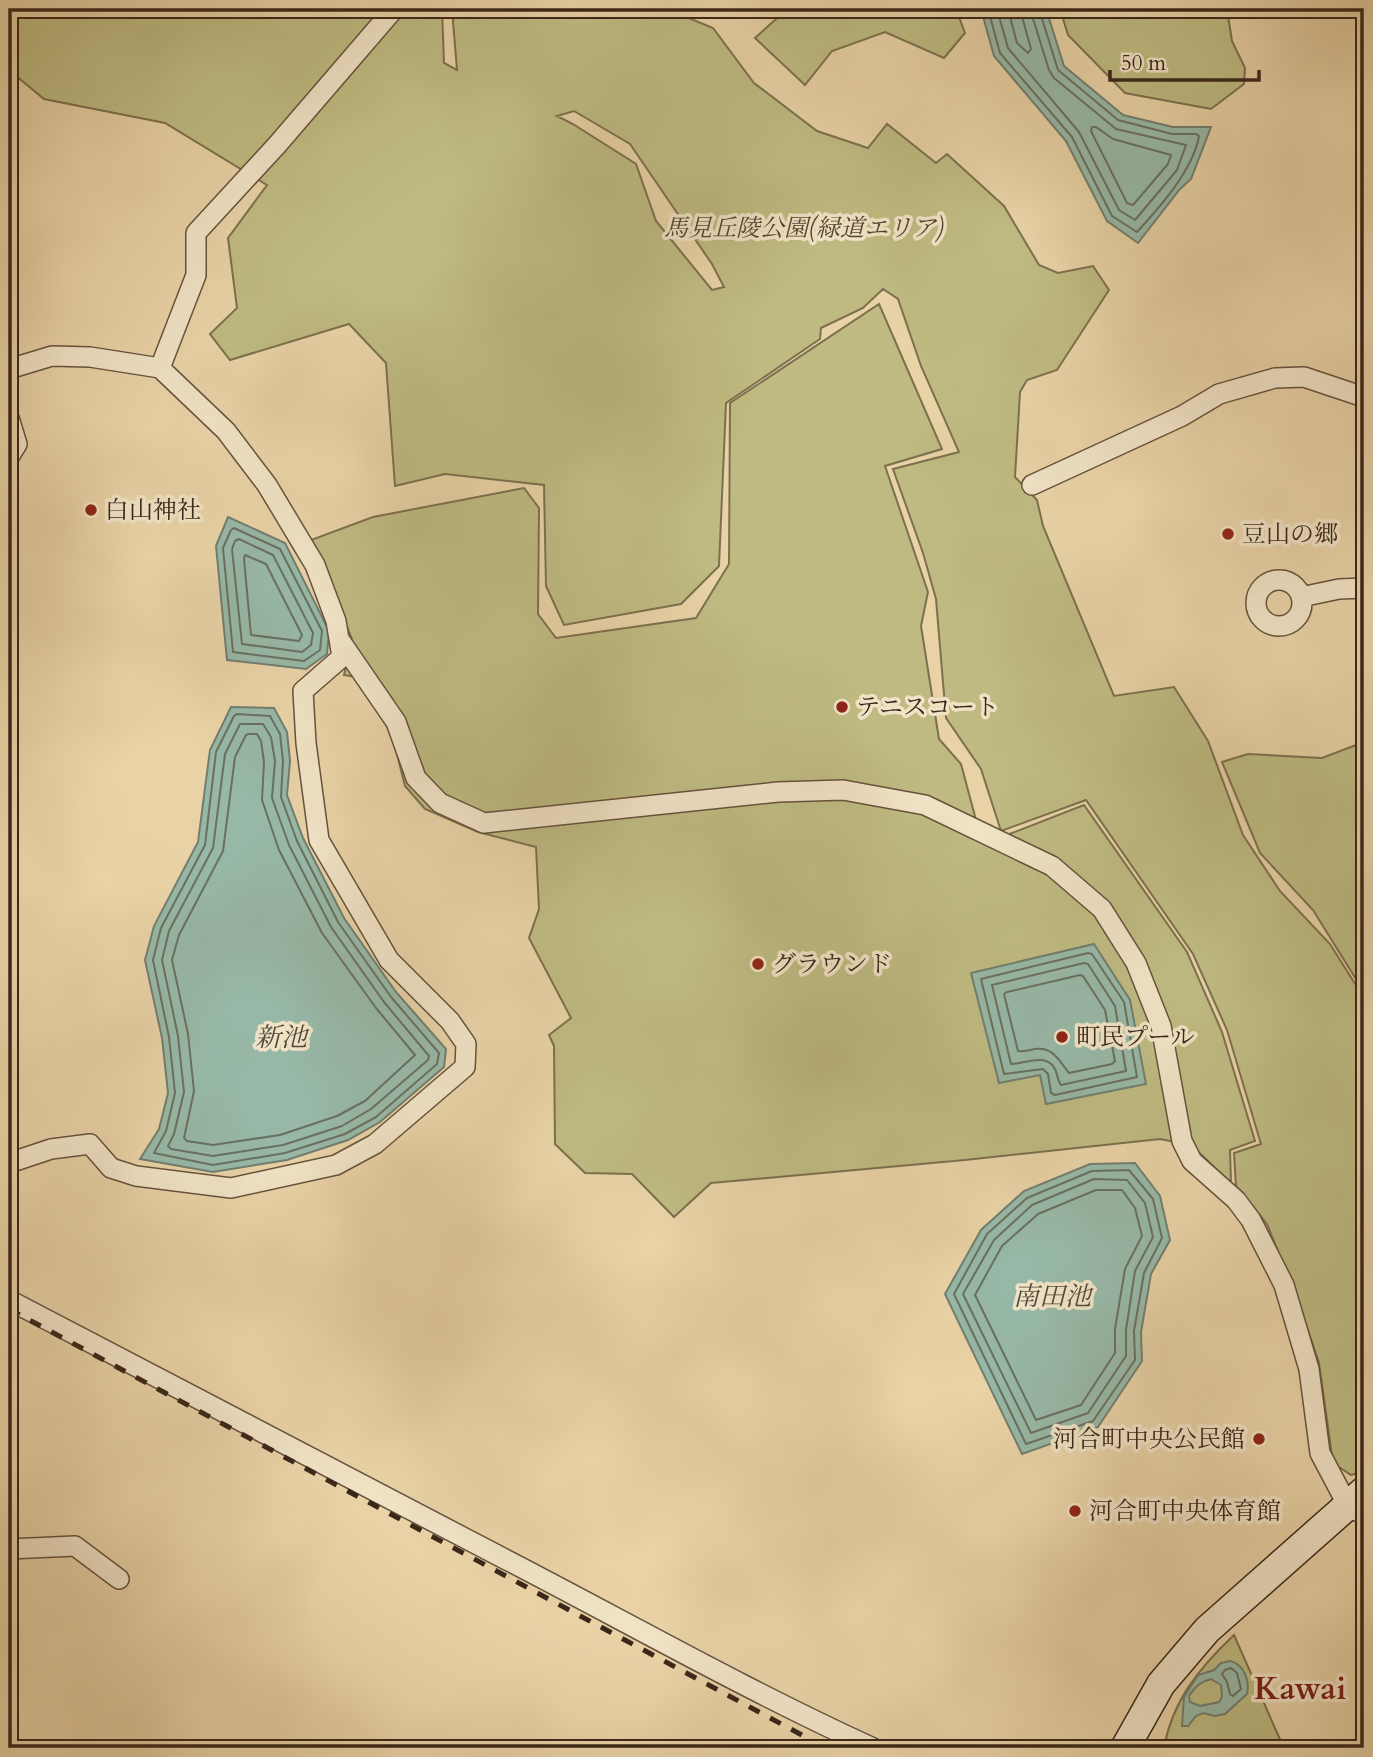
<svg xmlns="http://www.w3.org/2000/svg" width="1373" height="1757" font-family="Cardo,'Noto Serif JP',serif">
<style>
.green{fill:#beba81;stroke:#7c704e;stroke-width:2;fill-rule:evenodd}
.water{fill:#97b8a7;stroke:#727e6f;stroke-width:2;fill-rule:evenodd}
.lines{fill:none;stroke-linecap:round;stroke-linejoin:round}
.shore{stroke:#697060;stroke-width:2}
.minor-casing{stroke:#66523d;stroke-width:22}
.secondary-casing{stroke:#3b271a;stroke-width:31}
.minor{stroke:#f0e2c5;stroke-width:19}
.secondary{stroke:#f0e2c5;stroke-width:28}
.rail{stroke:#3b271a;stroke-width:5;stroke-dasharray:12 12;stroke-linecap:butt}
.poi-dot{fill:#8f2418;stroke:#f0e2c5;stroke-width:2.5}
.labels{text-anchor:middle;stroke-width:7;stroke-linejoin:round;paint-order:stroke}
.park-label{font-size:24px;font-style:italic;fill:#55442f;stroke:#f0e2c5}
.poi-label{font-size:24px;fill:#3b271a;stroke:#f0e2c5;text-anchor:start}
.water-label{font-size:26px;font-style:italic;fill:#524b3d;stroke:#f0e2c5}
.district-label{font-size:32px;font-weight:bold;fill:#7a1f14;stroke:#f0e2c5}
</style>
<rect width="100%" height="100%" fill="#e8d2a6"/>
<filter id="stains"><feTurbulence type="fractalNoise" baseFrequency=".00286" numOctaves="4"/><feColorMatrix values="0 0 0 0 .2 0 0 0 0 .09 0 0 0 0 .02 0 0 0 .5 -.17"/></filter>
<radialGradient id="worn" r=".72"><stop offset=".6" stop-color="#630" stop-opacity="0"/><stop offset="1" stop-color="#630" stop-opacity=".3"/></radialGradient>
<path class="green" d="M9,9H244L245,11L442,9L444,63L457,70L452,9H667L713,28L754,83L817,131L868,148L887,124L936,163L947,154L1004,206L1039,265L1058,273L1093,266L1109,290L1057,370L1027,380L1020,392L1015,477L1037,500L1043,526L1114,696L1174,687L1208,741L1243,835L1280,891L1330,944L1364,998V1133L1358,1156L1364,1165V1472L1351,1475L1333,1463L1319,1363L1298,1301L1267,1224L1236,1186L1234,1153L1261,1144L1227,1030L1193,954L1086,800L1001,831L981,769L946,718L936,599L923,553L893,469L959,452L921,366L898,299L883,289L863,308L821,328L820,339L726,403L719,566L681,604L564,625L546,586L544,485L445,474L395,486L386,363L349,324L230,360L210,334L237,308L228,238L267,185L165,123L44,99L9,70ZM574,111L630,144L712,264L724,287L712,290L656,221L636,164L573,124L557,116Z
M787,9H956L965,33L944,58L885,32L832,51L805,85L755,38Z
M1060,9H1227L1232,41L1245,68L1244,84L1211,109L1125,93L1068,35Z
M879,304L942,449L885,466L928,592L921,626L939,739L961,764L976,820L1007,835L1084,805L1187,952L1222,1032L1255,1141L1230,1150L1231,1183L1191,1145L1160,1139L965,1160L711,1183L674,1217L632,1174L585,1173L555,1144L554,1046L549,1035L571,1018L529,938L539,909L536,847L478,832L425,809L405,786L392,734L355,677L344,675L352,639L311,540L373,517L524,488L539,508L538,614L556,638L696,618L729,564L730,403Z
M1364,742V992L1313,910L1260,853L1222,762L1248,754L1322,758Z
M1234,1635L1282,1744L1270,1748H1164C1172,1701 1200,1667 1234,1635Z"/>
<path class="water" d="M981,9H1037L1047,12L1064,66L1123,115L1173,127H1211L1191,179L1180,189L1138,243L1107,221L1066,141L994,56Z
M228,517L285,543L329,631L327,654L306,669L227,660L216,546Z
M231,707L274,708L287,732L290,761L287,795L303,838L344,918L396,992L446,1049L444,1067L380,1122L348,1140L287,1160L213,1172L140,1159L159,1129L168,1093L162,1038L145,960L154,926L198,842L210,750Z
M1094,944L1130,1000L1146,1084L1046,1104L1040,1075L999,1083L971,973Z
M1135,1163L1160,1196L1170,1240L1151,1274L1141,1332L1142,1361L1098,1427L1022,1454L945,1294L981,1230L1024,1191L1090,1164Z
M1230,1661C1244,1664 1250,1681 1247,1694L1225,1714L1215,1716L1203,1713L1196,1716L1188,1726H1182L1184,1697L1198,1675L1214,1670L1221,1663ZM1211,1679L1221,1685L1222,1697L1219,1702L1200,1706L1190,1702L1189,1696C1195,1687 1200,1682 1211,1679Z"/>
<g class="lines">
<path class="shore" d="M988,9L1000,53L1072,137L1112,216L1137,232C1160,207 1193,170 1199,136L1196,134H1172L1118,120L1058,70L1039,9
M997,9L1008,48L1079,132L1119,210L1135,220L1177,170L1186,145L1116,129L1054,78L1049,70L1030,9
M1008,9L1017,43L1028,53L1031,49L1020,9
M1092,127H1096L1113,139L1171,155L1168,164L1133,205L1127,203L1091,131Z
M234,528L280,549L322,631L320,650L304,661L233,652L223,548L231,530Z
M239,539L273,555L313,633L311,645L302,652L242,644L232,549L235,541Z
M245,555L266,564L302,635L299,641L251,635L244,559Z
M237,714L270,716L280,734L283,761L281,797L297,841L338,922L391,997L439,1053L437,1064L376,1117L345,1134L285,1153L213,1165L154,1153L166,1131L175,1093L169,1037L153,960L161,928L205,845L216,752L234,716Z
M240,724H263L271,737L275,761L272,798L289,845L331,927L384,1002L429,1056L428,1060L371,1109L342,1126L283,1145L213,1156L171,1149L168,1146L174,1134L184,1092L178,1036L162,960L169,931L213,848L225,754Z
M249,734H257L261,741L264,762L262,800L279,850L322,933L376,1008L415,1055L365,1101L337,1116L280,1135L213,1145L187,1141L184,1138L194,1091L188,1034L172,960L179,935L223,851L235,757L246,735Z
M1088,953L1092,954L1124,1002L1137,1077L1055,1095L1051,1093L1048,1074L1043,1069L1004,1074L981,979Z
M1084,963L1088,964L1115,1006L1126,1071L1061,1085C1057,1080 1058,1075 1055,1069C1046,1052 1025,1064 1011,1064L992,985Z
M1080,975L1083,976L1105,1010L1115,1061L1112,1064L1069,1073C1059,1061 1054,1047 1035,1049C1028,1050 1024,1052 1018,1051L1004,994L1007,992Z
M1129,1170L1153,1199L1162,1238L1144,1273L1134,1331L1135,1360L1093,1421L1026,1444L954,1294L987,1234L1027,1198L1092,1171Z
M1094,1179L1127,1180L1145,1203L1153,1237L1135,1271L1126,1330V1356L1088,1413L1031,1433L963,1294L994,1240L1032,1205Z
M1096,1190H1122L1135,1208L1142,1236L1125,1269L1115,1329V1353L1081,1405L1036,1420L975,1295L1002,1246L1038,1214Z
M1231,1668L1237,1673L1241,1689L1233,1696L1230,1694L1227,1682L1222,1674L1225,1670Z"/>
<g class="minor-casing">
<path id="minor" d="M160,368L196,275V233L277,145L394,9
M9,369L52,356L90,357L160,368L226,431L267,485L315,565L336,621L342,657L303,691L306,743L319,840L389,960L450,1021L466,1044L465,1067L375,1144L336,1165L231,1188L136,1176L111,1168L90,1144L51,1149L9,1163
M9,418L17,444L9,457
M1032,485L1182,416L1219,394L1275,378L1304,377L1364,397
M1256 603a23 23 0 1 1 46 0a23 23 0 1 1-46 0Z
M1301,597L1339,589L1364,588
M339,639L396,722L416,778L440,803L484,823L778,792L843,790L925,805L1052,866L1102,909L1136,963L1161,1026L1182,1141L1192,1161L1236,1200L1251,1220L1284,1285L1309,1369L1320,1453L1348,1506L1364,1515
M9,1300C173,1385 336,1472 501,1557C625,1621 746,1690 873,1748
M9,1549L75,1546L119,1579"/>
</g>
<g class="secondary-casing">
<path id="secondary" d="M1125,1748L1161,1684L1207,1630L1364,1491"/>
</g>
<use href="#minor" class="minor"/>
<use href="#secondary" class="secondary"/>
<path class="rail" d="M9,1309L826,1748"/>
</g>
<g class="poi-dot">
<circle cx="91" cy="510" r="7"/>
<circle cx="1228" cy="534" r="7"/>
<circle cx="842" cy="707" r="7"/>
<circle cx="758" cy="964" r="7"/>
<circle cx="1062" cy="1037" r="7"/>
<circle cx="1259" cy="1439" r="7"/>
<circle cx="1075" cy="1511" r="7"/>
</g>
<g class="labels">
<g class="park-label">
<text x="804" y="236">馬見丘陵公園(緑道エリア)</text>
</g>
<g class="poi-label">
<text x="105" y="518">白山神社</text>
<text x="1242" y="542">豆山の郷</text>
<text x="856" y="715">テニスコート</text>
<text x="772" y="972">グラウンド</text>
<text x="1076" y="1045">町民プール</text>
<text x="1245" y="1447" text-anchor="end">河合町中央公民館</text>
<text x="1089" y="1519">河合町中央体育館</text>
</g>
<g class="water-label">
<text x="281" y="1046">新池</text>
<text x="1052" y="1305">南田池</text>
</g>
<g class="district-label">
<text x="1300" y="1699">Kawai</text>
</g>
</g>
<rect width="1373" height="1757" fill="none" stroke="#e8d2a6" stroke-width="35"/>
<rect x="10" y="10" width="1352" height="1736" fill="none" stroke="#3b271a" stroke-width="3.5"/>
<rect x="18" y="18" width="1338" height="1722" fill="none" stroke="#3b271a" stroke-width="2"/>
<path d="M1110 70v10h149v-10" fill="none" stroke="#3b271a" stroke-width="3.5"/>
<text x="1121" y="70" font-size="21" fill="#3b271a" stroke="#f0e2c5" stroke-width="5" paint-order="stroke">50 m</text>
<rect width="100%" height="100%" filter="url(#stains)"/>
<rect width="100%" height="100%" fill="url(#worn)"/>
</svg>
